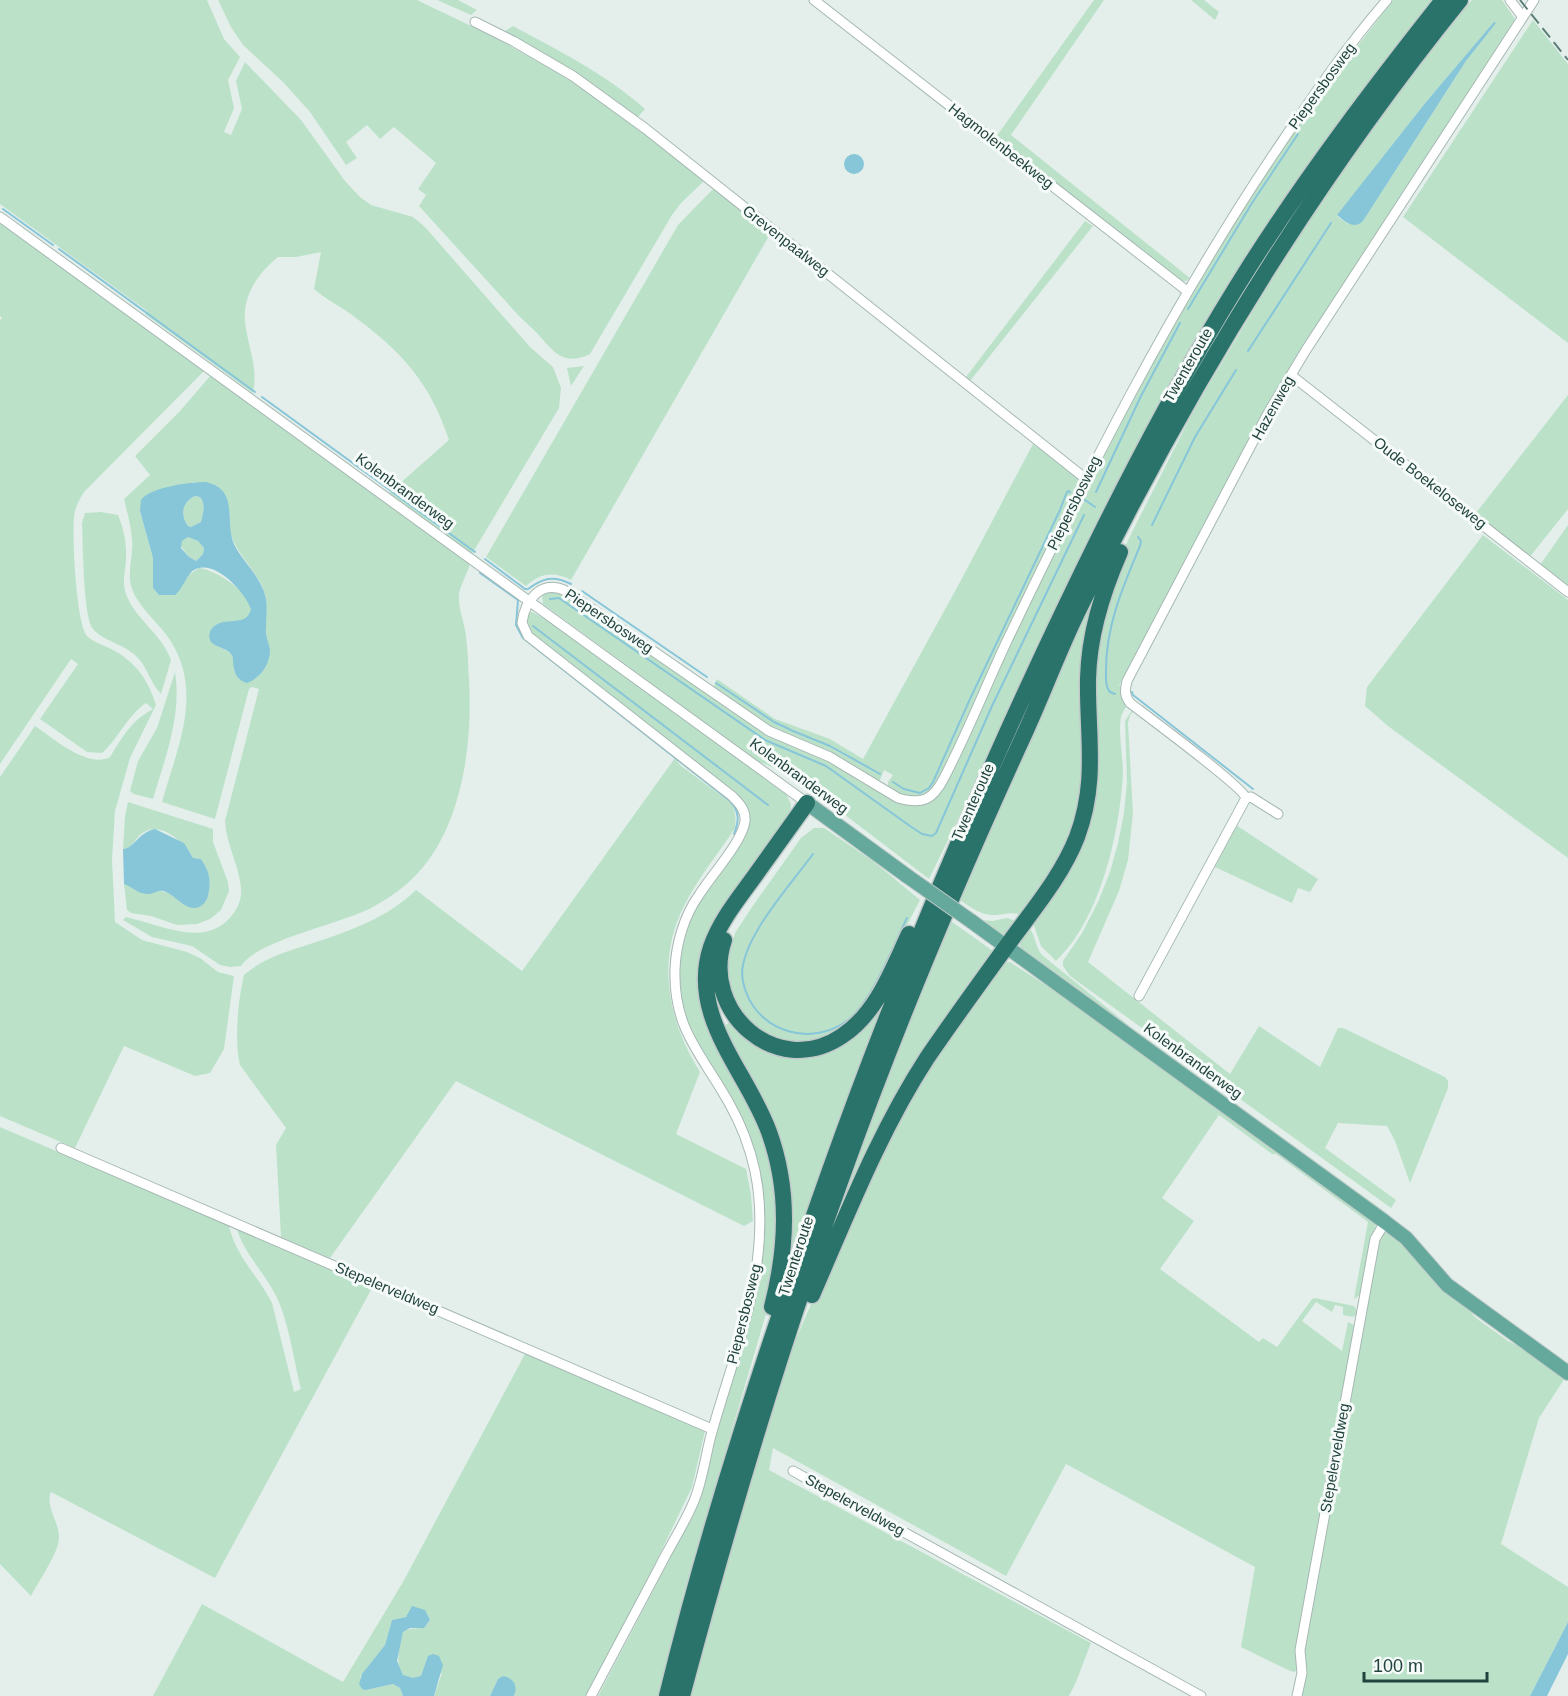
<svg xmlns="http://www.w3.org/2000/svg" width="1568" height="1696" font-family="Arial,sans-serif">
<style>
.green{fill:#bbe2c9;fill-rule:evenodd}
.water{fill:#87c5d9;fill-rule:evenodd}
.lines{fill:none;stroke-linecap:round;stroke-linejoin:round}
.stream{stroke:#87c5d9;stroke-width:2}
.street-casing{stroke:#a6b8b3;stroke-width:11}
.primary-casing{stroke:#c1cac9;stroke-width:16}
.highway-casing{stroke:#c1cac9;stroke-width:19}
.street{stroke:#fff;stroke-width:9}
.primary{stroke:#65a99d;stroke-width:14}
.highway{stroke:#2a736a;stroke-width:16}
.rail{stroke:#5c7e78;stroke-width:2;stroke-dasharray:12 6;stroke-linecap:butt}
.primary-bridge-casing{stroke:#c1cac9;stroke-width:16;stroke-linecap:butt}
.primary-bridge{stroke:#65a99d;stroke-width:14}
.labels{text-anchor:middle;stroke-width:6;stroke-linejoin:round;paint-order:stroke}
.street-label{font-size:15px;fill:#21433d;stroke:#f6fbf9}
</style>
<rect width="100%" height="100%" fill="#e4efeb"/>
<path class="green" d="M0,0H207L224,39L240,57L228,80L234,108L224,132L231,135L242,109L236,81L245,62L301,120L345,181L360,197L371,205L413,217L425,227L530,347L553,367L561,388L559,408L472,554L389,493L449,440C430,382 401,351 352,315C340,306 325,299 314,289L321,252L296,257H278C256,275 240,299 246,329C250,352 258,370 253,393L145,314L147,311L0,204Z
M218,0H417L494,37L570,80L615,110L704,181L681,203L672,215L590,354C563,367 553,351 537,333C531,327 525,322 519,316L419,206L426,195L418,189L436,163L394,127L380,139L367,125L346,142L357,158L346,165L310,112L283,82L243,45L231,27Z
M437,0H458L477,10L471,15Z
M1094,0H1104L1011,135L1190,278L1186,281H1179L996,137Z
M1191,0H1204L1219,12L1215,20Z
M1393,0H1431L1324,141L1260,234L998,738L929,879L802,782L789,774L750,758L621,661L543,604L542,595L544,591H559L768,733L828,759L890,798L902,804L915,805L925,804L942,791C1016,628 1092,466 1180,310C1242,201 1316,99 1393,0Z
M1472,0H1502L1515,19L1462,107L1281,381L1119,686H1122V697L1127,705C1125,709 1122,713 1121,717C1118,733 1123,756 1123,773C1120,831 1101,919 1056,961L1041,946L1033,923L1078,839L1093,657L1123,551L1134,528L1195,408L1275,274L1342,170L1381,114ZM1495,22L1466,61L1363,221C1351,227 1347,224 1337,216L1426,102Z
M1533,20L1568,64V343L1403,217Z
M513,26C559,51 606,74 645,109L638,117L585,79L505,31Z
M712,190H716L770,234L571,580C554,571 540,573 526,586L486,557L678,225Z
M1085,221L1093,226L970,381L966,377Z
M0,222L204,368L203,372L84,492C79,500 75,507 74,517C72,536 76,623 87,636C93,642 104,645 111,649C135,661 148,679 156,705L130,758L115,811L112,860L115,922L142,940L187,952L200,958L218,972L234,976L224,1049L210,1073L195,1076L124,1046L75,1148L0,1116V777L35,726C53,738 88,769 110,757C123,736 131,721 153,709L146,703C125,718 120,737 102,753L87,752L40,719L78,664L71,659L0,764V320L2,318L0,316Z
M584,366L571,386L567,368Z
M211,375L470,564C467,574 461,584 459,594C458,607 463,618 465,630C468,647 468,664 469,680C473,743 462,827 417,874C404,888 389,898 373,907C342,924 257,940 241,966L230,967L220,965L192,946L152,937L123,920L126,917C159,924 207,950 233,914C239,906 242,897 241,888C239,865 226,844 225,821L259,689L252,687L249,689L215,819L162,802C177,748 204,693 170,640C159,623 139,608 132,589C126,573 134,555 132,539C131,526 127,512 124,499L150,475L135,456L180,411ZM196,482L230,514C223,546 257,566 265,594C268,607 265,617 266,631C267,656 276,655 256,678L235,673C234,668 234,662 233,657C230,649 217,649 209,639L221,623C229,621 239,623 245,619C269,604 217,569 199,568L159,595L153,588V558L140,511L164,489Z
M1568,395V509L1529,558L1487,525L1476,513Z
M1033,444L1076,475L1081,482L942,777L929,795C911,799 904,797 888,787V782L893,775L884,770L880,780L876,781L777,732L713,688L717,679L775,719L830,739L863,759L960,582Z
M195,496L200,497C206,504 203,513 201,522L191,527L188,526C180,515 182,502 195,496Z
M101,512L118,515C124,529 127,545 126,561C125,573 122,582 126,594C135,619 162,634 171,660L161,694C150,683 147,666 136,656C124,644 103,641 93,629C83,616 83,543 82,523L85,513Z
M1568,525V588L1540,565Z
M1127,531L1105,579L1089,743L1076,828L1025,916C1010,910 1005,916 991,915C978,914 966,904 956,897L1084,615Z
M1483,535L1568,600V858L1388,726L1365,706L1367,687Z
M188,537L198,541L204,548L203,554L196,561L189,557L180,545L182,541Z
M532,612L554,624L737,755L786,794L791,804L790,814L702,968L767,1144L780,1198L776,1280L683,1596L661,1696H598L697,1507L712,1445L755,1295L762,1261L764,1220L753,1154L685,1024L678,982L680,960L689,922L696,907L743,836L744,804L737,795L533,635L526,627L528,613Z
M175,672C182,716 165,758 153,799L134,794L130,791L138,761L157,728Z
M1132,710L1134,711L1130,715L1128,723L1133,813L1128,860L1119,891L1088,962L1230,1074L1259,1026L1320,1067L1338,1028H1343L1445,1077L1448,1081V1088L1410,1183L1395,1141L1387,1126L1338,1123L1325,1148L1396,1200L1391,1208L1070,976L1063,966V961L1082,933L1098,902L1110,872L1118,843L1124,813L1127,782L1125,721Z
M675,758L680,765L731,803C736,812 736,818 735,828C718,854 698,878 684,906C656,961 668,1021 700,1072L676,1134L746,1169L751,1195L753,1221L744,1226L456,1081L330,1258L281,1237L276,1145L286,1128L240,1065C234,1040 238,1001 244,975C263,958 286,952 310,944C347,932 388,918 416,890L522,971Z
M128,802L213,829V842L228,882L229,891L221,910L210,919L197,924L177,925L151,916L131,913L127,910L124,884L145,894L160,891L206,902C211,886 211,873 201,859L193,858C185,842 159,819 141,834C134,840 132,849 123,849L125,816Z
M1236,825L1318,879L1310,892L1298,888L1292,903L1215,867Z
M814,828H824L873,861L920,900L866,1004L845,1028L822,1039L797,1043L760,1032L732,1002L727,960L735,933L752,907L801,838Z
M1007,918L1020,922L1004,938L980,920L992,921Z
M948,919L993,951L837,1228L825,1237Z
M1026,925C1036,933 1034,945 1042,955L1132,1028L1388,1214H1383L1021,950L1019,942Z
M1010,962L1058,993L1199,1091L1374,1220L1376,1224L1363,1293L1354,1299L1368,1222L1276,1154H1272L1219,1115L1162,1198L1194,1221L1160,1269L1259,1342L1263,1338L1277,1347L1312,1299L1315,1298L1354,1306L1358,1313L1353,1317L1343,1315V1307L1335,1305L1332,1312L1316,1302L1302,1321L1342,1351L1348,1322L1356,1326L1296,1654L1297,1670L1294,1672L1288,1670L1241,1647L1255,1567L1066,1464L1006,1576L773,1448L769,1470L1091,1643L1076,1682L1069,1696H686L771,1412L796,1339L820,1283L891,1123L1003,963Z
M895,983L786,1276L788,1211L724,1026L730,1022L738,1027L815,1051Z
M0,1127L229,1225C234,1254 259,1277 272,1303L294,1392L301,1389C294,1362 289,1323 277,1298C266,1274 244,1254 237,1229L372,1288L215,1578L51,1492C45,1506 59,1522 59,1537C60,1551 38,1582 31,1596L0,1564Z
M1385,1232L1398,1237L1476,1318L1508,1341L1531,1352L1565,1378L1539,1418L1501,1544L1568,1587V1622L1530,1696H1300L1303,1656L1380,1236Z
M525,1354L705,1431L692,1487L641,1593L587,1696H514L515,1694L498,1679L490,1696H434L442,1673L422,1674L421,1677C389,1686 399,1648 403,1632C412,1625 424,1633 430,1620L410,1612L406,1617L392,1620L385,1645L360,1677L366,1690L393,1684L400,1688L403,1696H153L202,1604L343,1682L403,1582Z"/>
<path class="water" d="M1494,22L1496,23L1466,61L1363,221C1354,230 1345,222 1337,215L1426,102Z
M844 164a10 10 0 1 1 20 0a10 10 0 1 1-20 0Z
M206,482C240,490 224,521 234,544C241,559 255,571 262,587C269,601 266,612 266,628C265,636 269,643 270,650C270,665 260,678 247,683C236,680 234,672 233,662C233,657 233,656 230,653C224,646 205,647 210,632C211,628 215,625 220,623C232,619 247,625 251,609C245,592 216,560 196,569C187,572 183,589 175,595H159L153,588V558L140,511L141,500C150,487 191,482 206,482ZM195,496L200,497C206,504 203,513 201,522L191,527L188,526C180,515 182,502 195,496ZM188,537L198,541L204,548L203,554L196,561L189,557L181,548L182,541Z
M155,829L184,843L193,858L201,859C208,869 211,878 209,890C208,897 207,902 201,906C186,914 176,894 163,891C158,890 154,894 149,894C140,895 132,887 124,884L123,849C135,848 137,833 155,829Z
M412,1606L425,1610L430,1620L424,1628H410L403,1632L397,1661L403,1675L413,1678L421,1676L428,1656L433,1654L439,1656L443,1665L434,1696H403L400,1688L393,1684L366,1690L362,1689L359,1684L362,1674L385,1645L392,1620L406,1617Z
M1568,1622V1654L1547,1696H1530Z
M503,1676C514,1678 518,1686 514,1696H490L498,1679Z"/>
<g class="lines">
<path class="stream" d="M3,209L53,245
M59,249L255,392
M1188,309L1252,203L1298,134
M1248,351L1331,223
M262,397L475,552
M1096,492L1141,396L1180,323
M1085,500L1095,507
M1152,525L1195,437L1236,370
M485,559L525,589H528C543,578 553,575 571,584
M480,573L518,600L516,625L523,638L730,801C740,812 739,821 734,834
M582,591L707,677
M550,599L559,598L765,740L826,766L910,826L922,834L932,836L936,833L992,706L1084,515
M533,626L768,805
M716,683L774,722L793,731L830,746L880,774
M1132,692L1133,695L1253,789
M1115,694L1110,692C1105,686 1106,678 1106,670C1106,625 1123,587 1140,546L1141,541L1138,537
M893,782L904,789L920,793L929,788L933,782L970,699L1060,510L1066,494L1068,491L1070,492
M813,854C791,884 750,929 743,965C741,974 743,984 746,992C761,1033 813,1047 848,1020C872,1002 893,946 907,918"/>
<g class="street-casing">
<path id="street" d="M814,0L1187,291
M1510,0L1522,16
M475,22L513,41L573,76L646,129L1086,479
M0,217L807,803
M1291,375L1568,592
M1246,798C1243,787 1147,716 1130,703C1124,695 1125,690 1127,681L1267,415L1306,350L1534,0
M1139,996L1246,798L1251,797L1278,814
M61,1148L712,1429
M793,1471L1201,1696
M591,1696C614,1653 637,1609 660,1566C671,1544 685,1523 694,1501C704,1477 706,1449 714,1425C738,1342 773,1259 755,1171C750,1148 741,1124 729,1103C702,1054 673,1030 675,969C676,944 684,916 699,895C710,877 743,841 745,821C746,810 739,803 732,796L528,636L522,623C525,600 541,579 566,591L769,731L830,757L898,798C922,805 933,800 944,778C967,734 985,688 1006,643C1086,475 1170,309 1273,155C1309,102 1345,48 1387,0
M1297,1696L1302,1673L1300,1650L1375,1239L1385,1222"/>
</g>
<g class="primary-casing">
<path id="primary" d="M807,803L907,876
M971,921L1385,1222L1406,1238L1447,1285L1568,1373"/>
</g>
<g class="highway-casing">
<path id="highway" d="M724,940C700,1012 777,1080 842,1036C877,1013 892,970 909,934
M812,1295C847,1215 879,1132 927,1058C955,1017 985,976 1014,936C1037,905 1063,873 1077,837C1098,781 1087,735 1088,679C1089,634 1102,593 1120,552
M772,1307C787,1248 790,1190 769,1132C747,1071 688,1017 711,947C720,921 738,899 754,877C771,853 789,828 807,803
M667,1696C710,1519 768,1345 829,1173C890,1001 960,833 1037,667C1101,530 1168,395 1249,267C1308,174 1375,86 1443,0
M682,1696C728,1523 779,1350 840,1182C894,1030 956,883 1023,737C1043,694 1059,649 1080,607C1185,391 1309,187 1460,0"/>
</g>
<use href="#street" class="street"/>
<use href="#primary" class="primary"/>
<use href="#highway" class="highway"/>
<path class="rail" d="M1520,0L1568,60"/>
<g class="primary-bridge-casing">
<path id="primary-bridge" d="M907,876L971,921"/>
</g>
<use href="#primary-bridge" class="primary-bridge"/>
</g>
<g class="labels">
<g class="street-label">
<text transform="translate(1322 86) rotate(-54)" y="5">Piepersbosweg</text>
<text transform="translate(1001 146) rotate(38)" y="5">Hagmolenbeekweg</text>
<text transform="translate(786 241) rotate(38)" y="5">Grevenpaalweg</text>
<text transform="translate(1188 365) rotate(-60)" y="5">Twenteroute</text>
<text transform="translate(1273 408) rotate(-61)" y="5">Hazenweg</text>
<text transform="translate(1430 483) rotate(38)" y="5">Oude Boekeloseweg</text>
<text transform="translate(405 491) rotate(36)" y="5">Kolenbranderweg</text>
<text transform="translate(1074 503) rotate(-64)" y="5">Piepersbosweg</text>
<text transform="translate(609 621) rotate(34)" y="5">Piepersbosweg</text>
<text transform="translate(799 776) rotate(36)" y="5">Kolenbranderweg</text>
<text transform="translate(973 802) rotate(-66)" y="5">Twenteroute</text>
<text transform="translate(1193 1061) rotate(36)" y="5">Kolenbranderweg</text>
<text transform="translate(796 1256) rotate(-72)" y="5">Twenteroute</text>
<text transform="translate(387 1288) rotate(23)" y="5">Stepelerveldweg</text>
<text transform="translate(744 1314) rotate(-76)" y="5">Piepersbosweg</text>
<text transform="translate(1335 1458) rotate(-80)" y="5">Stepelerveldweg</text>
<text transform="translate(855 1505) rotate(29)" y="5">Stepelerveldweg</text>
</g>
</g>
<path d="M1364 1672v9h123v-9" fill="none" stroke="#21433d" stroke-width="3"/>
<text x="1373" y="1672" font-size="18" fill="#21433d" stroke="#f6fbf9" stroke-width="4.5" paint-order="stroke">100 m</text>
</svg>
